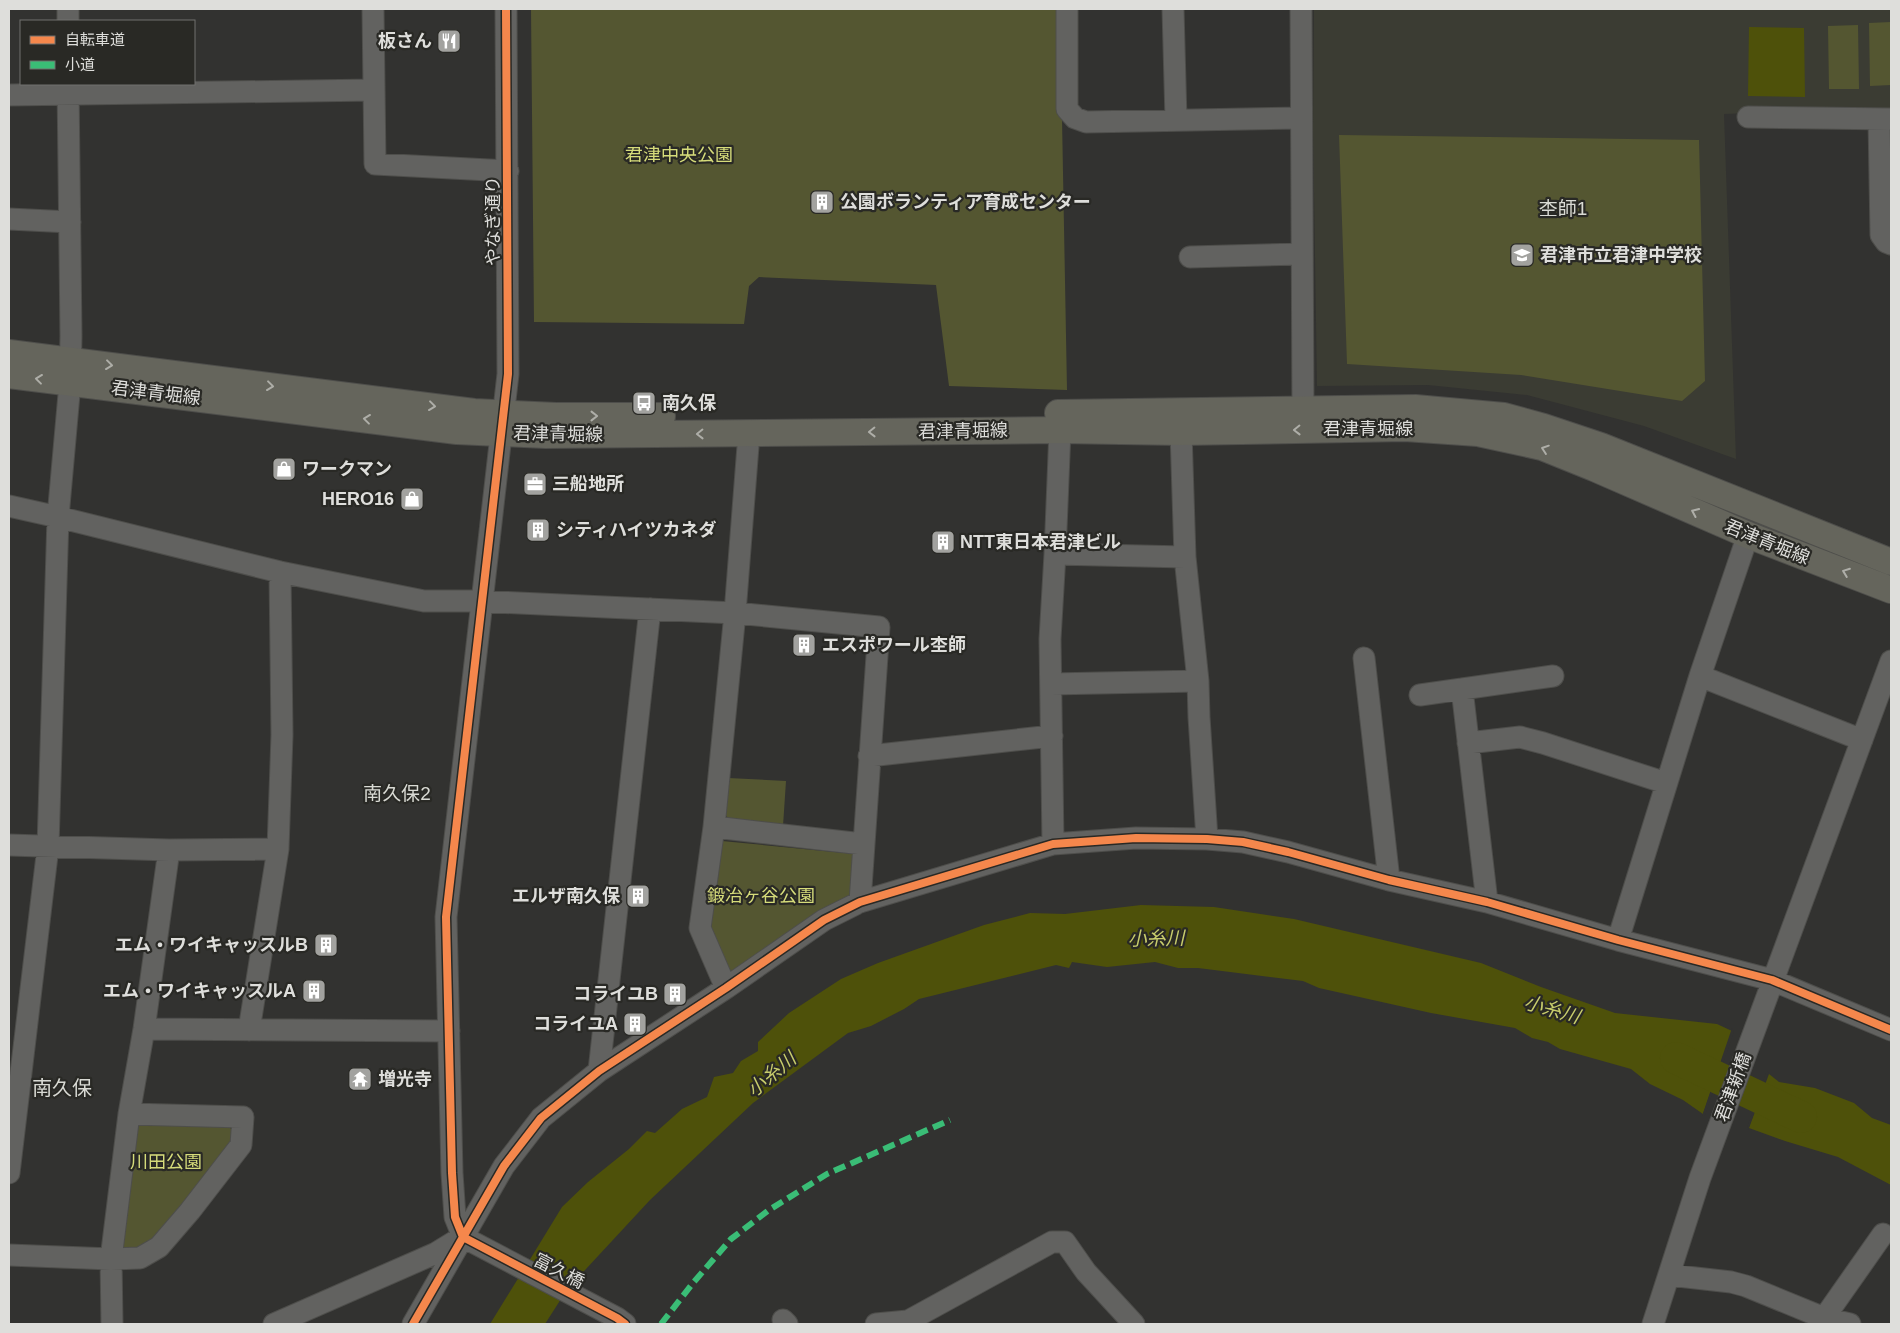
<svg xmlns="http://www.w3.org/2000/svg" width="1900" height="1333" font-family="Arial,'Noto Sans JP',sans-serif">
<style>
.built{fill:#3b3c33}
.green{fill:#545631}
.water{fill:#4e510a}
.pier{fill:#323230}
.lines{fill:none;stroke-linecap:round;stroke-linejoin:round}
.river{stroke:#4e510a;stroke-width:32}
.minor-casing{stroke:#4e4e4b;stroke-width:23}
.major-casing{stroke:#4e4e4b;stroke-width:28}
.minor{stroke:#626260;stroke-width:21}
.major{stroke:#65655c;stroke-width:26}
.quiet{stroke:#3abd76;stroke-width:6;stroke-dasharray:12 6;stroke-linecap:butt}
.cycleway-casing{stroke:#292925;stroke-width:11}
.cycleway{stroke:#f5874c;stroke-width:8}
.oneway{stroke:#aeaea8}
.labels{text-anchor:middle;stroke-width:4.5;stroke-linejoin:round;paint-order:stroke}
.poi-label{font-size:18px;font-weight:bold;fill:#dededb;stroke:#292925;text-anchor:start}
.park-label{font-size:18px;fill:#d6dc7a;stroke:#292925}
.street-label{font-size:18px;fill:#dededb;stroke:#292925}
.neighbourhood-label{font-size:19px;fill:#d9dad4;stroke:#292925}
.water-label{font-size:19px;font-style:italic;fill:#c8cd6c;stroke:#292925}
.quarter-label{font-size:20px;fill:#d9dad4;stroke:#292925}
</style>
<rect width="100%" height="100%" fill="#323230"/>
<path class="built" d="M1314,9H1891V108L1724,114L1736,459L1644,426L1527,395L1428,385L1317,386L1313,126Z"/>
<path class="green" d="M531,9H1060L1067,390L949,386L936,285L759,277L749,286L744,324L534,322Z
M1891,22V85L1870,86L1869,23Z
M1858,25L1859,89H1829L1828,26Z
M1339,135L1699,140L1705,381L1682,401L1521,375L1347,364Z
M728,778L786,781L783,826L732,821L725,815Z
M722,841L855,854L854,893L735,975L725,971L707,932Z
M137,1123L228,1125L232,1130V1141L156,1238L139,1253L123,1249Z"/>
<path class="water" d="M1749,27L1804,28L1805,97L1748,96Z
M1141,905L1214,907L1294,919L1481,963L1541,987L1615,1013L1717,1024L1732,1031L1703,1114L1683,1100L1650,1084L1631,1069L1560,1049L1548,1042L1532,1038L1515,1028L1431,1013L1319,988L1303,981L1198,968H1178L1155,962L1107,967L1072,962L1069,968L1056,965L919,999L904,1009L871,1026L848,1033L753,1103L650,1200L573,1283L529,1261L562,1207L588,1182L629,1149L647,1131L655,1133L682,1109L707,1097L714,1077L733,1073L741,1061L758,1051V1042L789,1013L841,979L878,963L984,925L1030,913L1065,914Z
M1769,1074L1779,1082L1815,1088L1854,1103L1872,1118L1891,1125V1185L1838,1157L1785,1141L1749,1128Z
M519,1277L561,1299L545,1324H490Z"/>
<path class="pier" d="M1732,1028L1734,1032L1705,1115L1702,1116Z
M1769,1071L1748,1130L1747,1127L1766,1073Z"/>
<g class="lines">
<path class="river" d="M1676,1058L1801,1117"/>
<g class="minor-casing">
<path id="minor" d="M68,9V21
M373,9L375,164L508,171
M506,9L508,374L446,917L452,1173L455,1217L463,1237L617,1318L625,1324
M1067,9V109L1075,118L1086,122L1301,118
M1173,9L1176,120
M1301,9L1303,409
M9,95L374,90
M1748,117L1891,119
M1879,119L1881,235L1886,242L1891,244
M9,219L70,222
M1190,257L1302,254
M1181,432L1185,557L1198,681L1199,717L1207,839
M9,506L58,517L280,572L424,601H475L735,613L879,627L860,902
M1055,554L1185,557
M1364,658L1389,880
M1700,676L1862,740
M1051,684L1198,681
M1462,689L1487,902
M1420,695L1553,676
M1468,743L1520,737L1543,743L1666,783
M869,756L1052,736
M714,827L863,844
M1053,844L1050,639L1055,554L1060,430
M9,845L169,850L278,849
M1618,940L1700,676L1748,535
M726,988L700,928L714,827L735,613L749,433
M144,1029L449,1031
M249,1030L278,849L282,735L280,572
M599,1071L650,609
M9,1173L48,847L58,517L70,383L71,336L68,84
M9,1255L111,1259L140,1258L159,1247L190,1211L241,1145L243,1117L129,1114
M1669,1275L1731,1282L1746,1286L1824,1318L1850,1324
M783,1320L787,1324
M112,1324L111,1259L129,1114L144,1029L169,850
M274,1324L436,1253L462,1237
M413,1324L504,1166L541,1118L599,1071L726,988L824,920L860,902L1053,844L1136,838L1207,839L1243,842L1288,852L1389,880L1487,902L1618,940L1772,980L1891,1030
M876,1324L908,1321L1052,1242H1065L1086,1272L1134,1324
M1653,1324L1700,1178L1891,661
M1822,1324L1824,1318L1883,1234"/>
</g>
<g class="major-casing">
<path id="major" d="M9,353L474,412L556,416H662
M9,375L457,431L546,435L1060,430L1181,432L1405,428L1478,433L1542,447L1594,468L1748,535L1891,590
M1058,413L1415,408L1504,416L1544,427L1601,446L1891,562"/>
</g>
<use href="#minor" class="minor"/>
<use href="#major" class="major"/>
<path class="quiet" d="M661,1324L693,1283L731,1239L769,1210L827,1174L950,1120"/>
<g class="cycleway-casing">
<path id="cycleway" d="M506,9L508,374L446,917L452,1173L455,1217L463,1237L617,1318L625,1324
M413,1324L504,1166L541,1118L599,1071L726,988L824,920L860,902L1053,844L1136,838L1207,839L1243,842L1288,852L1389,880L1487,902L1618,940L1772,980L1891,1030"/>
</g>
<use href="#cycleway" class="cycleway"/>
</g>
<defs><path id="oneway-chevron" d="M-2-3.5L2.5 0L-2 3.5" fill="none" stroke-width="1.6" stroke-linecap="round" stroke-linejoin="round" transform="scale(1.25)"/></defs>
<g class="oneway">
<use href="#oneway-chevron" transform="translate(109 365) rotate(7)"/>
<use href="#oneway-chevron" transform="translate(39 379) rotate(-173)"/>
<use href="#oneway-chevron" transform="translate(270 386) rotate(7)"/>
<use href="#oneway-chevron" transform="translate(432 406) rotate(7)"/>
<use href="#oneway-chevron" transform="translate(594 416)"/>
<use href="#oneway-chevron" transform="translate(367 419) rotate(-173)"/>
<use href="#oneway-chevron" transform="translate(1297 430) rotate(179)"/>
<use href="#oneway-chevron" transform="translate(872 432) rotate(179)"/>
<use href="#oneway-chevron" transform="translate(700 434) rotate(179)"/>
<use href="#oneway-chevron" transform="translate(1545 449) rotate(-161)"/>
<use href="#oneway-chevron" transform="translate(1695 512) rotate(-156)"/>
<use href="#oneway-chevron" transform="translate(1846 572) rotate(-159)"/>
</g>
<defs>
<g id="restaurant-square" transform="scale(1.25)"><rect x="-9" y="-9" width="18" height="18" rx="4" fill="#a2a29f" stroke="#292925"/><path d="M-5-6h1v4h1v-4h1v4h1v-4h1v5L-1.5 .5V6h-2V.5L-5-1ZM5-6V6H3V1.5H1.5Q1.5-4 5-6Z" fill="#fff"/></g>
<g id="building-square" transform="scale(1.25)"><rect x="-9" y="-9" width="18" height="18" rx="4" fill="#a2a29f" stroke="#292925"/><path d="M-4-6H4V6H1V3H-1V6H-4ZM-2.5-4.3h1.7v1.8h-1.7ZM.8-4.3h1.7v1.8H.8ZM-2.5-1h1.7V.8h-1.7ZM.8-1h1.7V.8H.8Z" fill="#fff"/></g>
<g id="school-square" transform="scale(1.25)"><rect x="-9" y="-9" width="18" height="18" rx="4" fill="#a2a29f" stroke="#292925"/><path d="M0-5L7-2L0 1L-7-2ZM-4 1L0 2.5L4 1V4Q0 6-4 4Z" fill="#fff"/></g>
<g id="bus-square" transform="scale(1.25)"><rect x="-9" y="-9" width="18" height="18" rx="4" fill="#a2a29f" stroke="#292925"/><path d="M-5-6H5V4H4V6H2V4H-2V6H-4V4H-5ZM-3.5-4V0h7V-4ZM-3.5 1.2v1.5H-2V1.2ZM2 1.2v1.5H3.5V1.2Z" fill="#fff"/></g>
<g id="shop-square" transform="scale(1.25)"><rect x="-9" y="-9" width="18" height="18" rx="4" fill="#a2a29f" stroke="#292925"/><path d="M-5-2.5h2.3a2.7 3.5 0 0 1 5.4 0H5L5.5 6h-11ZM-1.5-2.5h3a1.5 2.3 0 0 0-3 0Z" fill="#fff"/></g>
<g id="office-square" transform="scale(1.25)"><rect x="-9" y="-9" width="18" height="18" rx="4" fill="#a2a29f" stroke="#292925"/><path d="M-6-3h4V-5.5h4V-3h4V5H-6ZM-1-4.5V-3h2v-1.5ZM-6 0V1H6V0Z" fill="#fff"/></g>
<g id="temple-square" transform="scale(1.25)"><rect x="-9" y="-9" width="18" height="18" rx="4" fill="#a2a29f" stroke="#292925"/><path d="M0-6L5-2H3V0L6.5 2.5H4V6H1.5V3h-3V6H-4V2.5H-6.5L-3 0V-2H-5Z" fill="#fff"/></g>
</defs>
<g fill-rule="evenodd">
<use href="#restaurant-square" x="449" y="41"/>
<use href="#building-square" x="822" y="202"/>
<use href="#school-square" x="1522" y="255"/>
<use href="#bus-square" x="644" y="403"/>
<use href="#shop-square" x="284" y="469"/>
<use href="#office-square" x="535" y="484"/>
<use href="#shop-square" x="412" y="499"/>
<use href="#building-square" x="538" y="530"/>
<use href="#building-square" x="943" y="542"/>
<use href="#building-square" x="804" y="645"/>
<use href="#building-square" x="638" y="896"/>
<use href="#building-square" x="326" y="945"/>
<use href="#building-square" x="314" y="991"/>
<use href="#building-square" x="675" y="994"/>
<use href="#building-square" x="635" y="1024"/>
<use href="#temple-square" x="360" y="1079"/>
</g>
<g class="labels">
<g class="poi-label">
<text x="432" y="47" text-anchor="end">板さん</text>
<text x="840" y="208">公園ボランティア育成センター</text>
<text x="1540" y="261">君津市立君津中学校</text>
<text x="662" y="409">南久保</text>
<text x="302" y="475">ワークマン</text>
<text x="552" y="490">三船地所</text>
<text x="394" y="505" text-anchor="end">HERO16</text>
<text x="556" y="536">シティハイツカネダ</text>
<text x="960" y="548">NTT東日本君津ビル</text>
<text x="822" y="651">エスポワール杢師</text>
<text x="620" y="902" text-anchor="end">エルザ南久保</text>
<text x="308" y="951" text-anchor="end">エム・ワイキャッスルB</text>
<text x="296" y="997" text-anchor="end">エム・ワイキャッスルA</text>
<text x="658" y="1000" text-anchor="end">コライユB</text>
<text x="618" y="1030" text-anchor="end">コライユA</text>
<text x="378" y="1085">増光寺</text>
</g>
<g class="park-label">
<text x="679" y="161">君津中央公園</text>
<text x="761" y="902">鍛冶ヶ谷公園</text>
<text x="166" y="1168">川田公園</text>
</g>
<g class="street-label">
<text transform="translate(493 221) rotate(-90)" y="6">やなぎ通り</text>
<text transform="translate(156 393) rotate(7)" y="6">君津青堀線</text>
<text x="1368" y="435">君津青堀線</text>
<text transform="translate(963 431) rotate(-1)" y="6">君津青堀線</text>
<text transform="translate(558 434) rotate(1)" y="6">君津青堀線</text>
<text transform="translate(1767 542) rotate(22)" y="6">君津青堀線</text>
<text transform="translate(1733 1087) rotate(-70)" y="6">君津新橋</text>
<text transform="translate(559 1271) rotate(27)" y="6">富久橋</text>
</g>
<g class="neighbourhood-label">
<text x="1563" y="215">杢師1</text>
<text x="397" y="800">南久保2</text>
</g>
<g class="water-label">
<text transform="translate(1156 938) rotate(-1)" y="7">小糸川</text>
<text transform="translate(1552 1009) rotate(16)" y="7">小糸川</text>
<text transform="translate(771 1074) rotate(-40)" y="7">小糸川</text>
</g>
<g class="quarter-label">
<text x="62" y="1095">南久保</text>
</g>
</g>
<rect width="1900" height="1333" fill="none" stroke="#dededb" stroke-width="20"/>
<rect x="20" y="20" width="175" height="65" fill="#292925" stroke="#71716e"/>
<rect x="30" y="36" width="25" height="8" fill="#f5874c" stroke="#71716e"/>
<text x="65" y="45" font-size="15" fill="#dededb">自転車道</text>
<rect x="30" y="61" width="25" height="8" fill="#3abd76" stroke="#71716e"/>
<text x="65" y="70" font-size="15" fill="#dededb">小道</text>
</svg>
